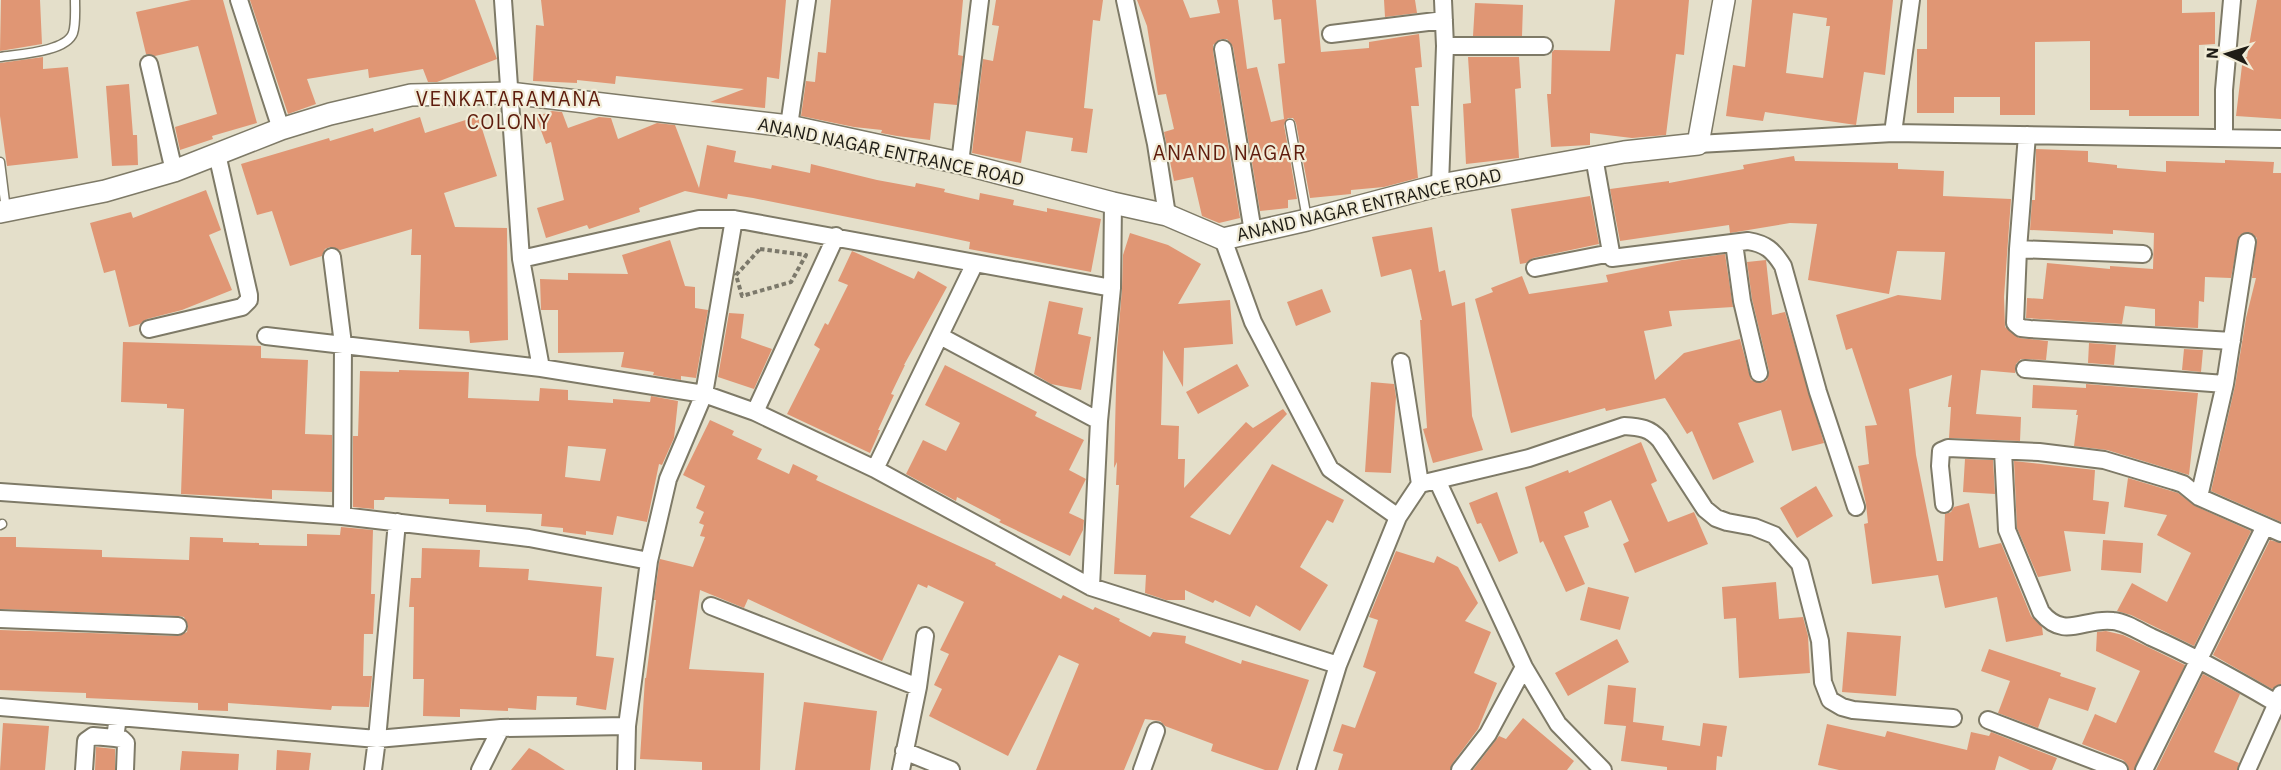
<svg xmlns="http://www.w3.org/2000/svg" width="2281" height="770" font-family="'IBM Plex Sans',sans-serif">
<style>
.building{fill:#e09674;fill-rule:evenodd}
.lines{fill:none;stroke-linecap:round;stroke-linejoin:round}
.service-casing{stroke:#7e7a67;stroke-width:11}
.minor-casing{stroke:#7e7a67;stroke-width:20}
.tertiary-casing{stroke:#7e7a67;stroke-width:24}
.path{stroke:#7c796b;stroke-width:4;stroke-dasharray:4.5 3;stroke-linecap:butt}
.service{stroke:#fff;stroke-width:8}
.minor{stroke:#fff;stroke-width:16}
.tertiary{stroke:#fff;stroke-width:21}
.labels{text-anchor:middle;stroke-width:4.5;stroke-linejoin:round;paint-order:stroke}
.street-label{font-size:18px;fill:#1f1d16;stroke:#f1ecd7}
.neighbourhood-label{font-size:20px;letter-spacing:1.5px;fill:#5e1c0d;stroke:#f1ecd7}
</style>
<rect width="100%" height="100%" fill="#e4dfca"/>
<path class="building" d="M1,0H40L42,44L0,51Z
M191,0H223L257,123L212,136L213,139L180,150L175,127L217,114L198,46L155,56L146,54L136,12Z
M250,0H475L497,59L437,82H428L423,69L369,78L368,69L307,79L316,104L288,114Z
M541,0H786L779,79L767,77L765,108L710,102L744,89L616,76L615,84L577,80V83L533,81L536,25L544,26Z
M831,0H963L958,55L963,56L957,105L934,103L930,140L897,136L881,133L882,130L854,127L801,116L806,81L815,82L818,52L826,53Z
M996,0H1103L1100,21L1093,20L1084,108L1093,109L1087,153L1071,151L1073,138L1026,131L1021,163L972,153L983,59L993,61L999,26L992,25Z
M1137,0H1183L1190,18L1220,13L1217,0H1238L1247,69L1257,67L1271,122L1284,119L1278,64L1285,63L1281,19L1274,20L1272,0H1316L1321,52L1369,48V42L1419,34L1422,67L1415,68L1419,106H1411L1418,178L1384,187L1351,190V194L1310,198L1296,123L1293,118H1288L1284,125L1297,199L1288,200V208L1260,211L1233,47L1227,39H1221L1213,45V51L1240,218L1219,223L1202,216L1193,177L1174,181L1164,132L1174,129L1166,94L1158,95L1147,26Z
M1384,0H1415L1417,13L1385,17Z
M1615,0H1689L1684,55L1676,54L1666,135L1632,138L1590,133V145L1551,147L1547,94H1551L1552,52L1554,50L1610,51Z
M1752,0H1893L1885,75L1864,72L1856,125L1765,112L1763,121L1726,116L1733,65L1745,67ZM1793,13L1827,18L1826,26H1830L1823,78L1786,73Z
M1927,0H2182V13L2215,12V44L2199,45V116H2129V110H2090V41L2035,42V115H2000V97H1954V113H1917V49H1927Z
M2257,0H2281V119L2236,116L2243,57H2247Z
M1475,3L1523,5L1522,36H1473Z
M43,57V69L68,67L78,158L7,166L0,116V63Z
M1468,57H1519L1521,88L1515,89L1519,158L1466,164L1463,104L1471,103Z
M129,84L133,135H137L138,165L112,166L106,86Z
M552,111L562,112L568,128L599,117L611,118L618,139L657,123L675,125L699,188L707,145L736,151L734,162L771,169L772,165L810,173L811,164L877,180L915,187L916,183L945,189L944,192L979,200L980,193L1014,200L1013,205L1047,212V208L1101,219L1091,272L969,249L970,242L937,235L753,198L728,194L727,199L685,191L639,208L640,212L589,229L587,225L546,238L537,208L564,200L551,142L546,144L536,117Z
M478,116L497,176L444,193L455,227L507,228L508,340L470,343L469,331L419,329L421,255H411L412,229L340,250L330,247L325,249L322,256L290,266L272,211L257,215L241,164L329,138L330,141L373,128L374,132L420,117L425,133Z
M2036,149L2088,151V162L2117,165V168L2166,172V161L2225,163V160L2274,162L2273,173H2281V522L2211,491L2235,386L2246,318L2256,278H2252L2257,238L2248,232L2239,236L2231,278L2205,277L2204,302L2199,301L2198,328L2155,326V309L2125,306L2122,324L2026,318L2027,298L2043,299L2047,263L2110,269V266L2153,269L2154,233L2113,230V234L2030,230L2032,200H2035Z
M1794,156L1795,161L1898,163V169L1944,171L1943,196L2011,199L2004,297L2005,327L2019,338L2048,341L2046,360L2021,359L2016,364L2015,373L1981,370L1976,414L2021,417L2020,441L1949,438L1951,407H1948L1952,375L1909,389L1916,455L1937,561H1943L1945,514L1951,512L1954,507L1969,503L1979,548L2001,543L2031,616L2042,627L2043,635L2006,642L1997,597L1945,608L1938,575L1872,584L1864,524L1868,523L1866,504L1858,466L1869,464L1865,426L1877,425L1852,348L1846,350L1836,315L1898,295L1941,300L1945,252L1897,251L1889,294L1808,280L1817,224L1790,223L1730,233L1729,225L1620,241L1610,189L1669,181V183L1744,169L1743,165Z
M206,190L221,230L209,235L232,290L182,310L147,319L140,324L129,327L115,270L104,273L90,223L131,212L133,218Z
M1590,196L1599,244L1533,258L1526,263L1520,264L1511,209Z
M1432,227L1439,272L1445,270L1452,306L1465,302L1472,416L1483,450L1433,463L1423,429L1427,428L1420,320H1422L1412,272L1411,269L1381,277L1372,237Z
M1130,233L1168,245L1201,264L1178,304L1230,300L1233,344L1184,348L1183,387L1163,350L1161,425L1179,426L1178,459H1185L1184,488L1246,422L1253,428L1283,409L1287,414L1190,517L1230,535L1272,464L1344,500L1333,523L1327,520L1300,567L1328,585L1300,631L1256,605L1250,617L1215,600L1213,603L1185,590V600H1166L1145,593L1146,575L1114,574L1119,485H1116L1117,462L1114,468L1117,350L1122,289L1123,255Z
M670,240L685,286L695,287V308L708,310L696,378L681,376V380L653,375L654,372L621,367L624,352L558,353V310H541L540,279L568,280V273L628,274L622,255Z
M852,251L914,279L918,271L947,287L904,365H905L891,394L894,395L878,430H880L870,453L787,414L820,349L814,345L825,323L828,325L848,285L838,281Z
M1725,254L1733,307L1669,311L1672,326L1644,331L1655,380L1684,353L1740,339L1751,380L1761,383L1767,380L1769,371L1752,299L1747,262L1766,260L1772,315L1785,312L1824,443L1792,451L1781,410L1738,423L1754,462L1713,480L1692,431L1687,434L1665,398L1606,411L1605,408L1511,433L1475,299L1493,292L1491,288L1522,276L1529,294L1608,282L1606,275L1682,260Z
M1322,289L1331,312L1296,326L1287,302Z
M1049,301L1083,308L1078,334L1091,337L1081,390L1051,384L1034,374Z
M729,313L744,314L741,338L772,349L754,389L718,377Z
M123,342L261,346V358L308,360L305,434L332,435V492L272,490V499L181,494L184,409L167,408V404L121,402Z
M2089,343L2116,345L2114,365L2088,363Z
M2184,349L2203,350L2201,372L2182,370Z
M1237,364L1249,386L1198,414L1186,392Z
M945,365L1037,412L1035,416L1084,440L1069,470L1086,479L1069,513L1084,520L1083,530L1070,556L999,522L1001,520L957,497L956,501L906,474L923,440L946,451L960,423L925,405Z
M399,370L469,372L468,398L539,401L540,388L568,390V400L613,403V399L650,402L651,396L678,401L674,438L662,465L659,464L647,522L617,516L613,535L586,531V535L563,532V528L541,526L542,514L486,512V505L449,504V499L385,497L384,500H374V509L353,507V436H358L360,371L399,372ZM568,446L606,449L600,481L565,477Z
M1371,382L1394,384L1396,397L1391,473L1365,472Z
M2086,384L2198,393L2189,475L2107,450L2074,446L2078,415H2076L2077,410L2032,408L2033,385L2086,388Z
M710,420L734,431L732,435L762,449L757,459L789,474L793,464L818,476L816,480L996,563L995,565L1061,599L1063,595L1093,610L1095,607L1120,619L1119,621L1150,637L1153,632L1186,636L1185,643L1241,664L1242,660L1309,680L1278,770H1265L1211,751L1213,744L1165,726L1160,721L1145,719L1124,770H1036L1079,664L1059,655L1008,756L929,716L942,689L934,685L949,654L940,650L964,602L928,585L927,588L918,584L882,661L748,599L744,608L700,590L689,669L764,673L760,770H702V762L640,759L645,678H646L656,600H654L659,563L660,559L693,567L705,537L700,536L704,525L699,523L704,512L696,508L705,486L683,475Z
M1641,442L1657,481L1651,484L1668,522L1694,512L1708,544L1635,573L1623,544L1629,541L1611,500L1584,512L1589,527L1564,536L1585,584L1566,592L1543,541L1540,543L1525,487L1568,470L1569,473Z
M1965,459L1993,460L1995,494L1963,492Z
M2014,461L2095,470L2093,500L2109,502L2105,534L2064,531L2071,571L2038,577L2017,528Z
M2128,478L2178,493L2195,506L2251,531L2194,646L2131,615L2117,611L2132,583L2167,602L2191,553L2157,535L2167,515L2124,507Z
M1816,486L1833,516L1797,538L1780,508Z
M1497,492L1518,553L1499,562L1481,523L1477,524L1469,503Z
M341,527L373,530L371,594H375L373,634H364L363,676H372L369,707L332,706L331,710L228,703V711L198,710V703L86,698V693L0,690V630L178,636L187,632L188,626L184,617L178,616L0,609V537H16V547L102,550V557L189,560L190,537L223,538V542L259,543V545L307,546V534L340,535Z
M2103,540L2143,543L2141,573L2101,570Z
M2270,540L2281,543V684L2272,689L2213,655Z
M422,548L480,550L479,567L529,569L528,580L602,587L596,656L614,658L606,710L576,705L577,697L537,696L536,710L508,708V711L460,709V717L423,716L424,679H413L414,607H409L411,578H421Z
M1396,551L1434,563L1437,556L1458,567L1478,603L1465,621L1491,632L1474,673L1497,683L1478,729L1452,764L1450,770H1338L1343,754L1333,751L1342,724L1355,728L1376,672L1363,667L1378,620L1369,617Z
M1776,582L1779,619L1803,617L1808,636L1810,673L1739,678L1736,618L1724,619L1722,587Z
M1588,587L1629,597L1620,630L1580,620Z
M2106,631L2123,635L2185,665L2134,770H2129L2127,764L2123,760L2082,744L2095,714L2116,723L2140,671L2096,651L2097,632Z
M1847,632L1901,636L1896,696L1842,692Z
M1617,639L1629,662L1568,696L1555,673Z
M1989,649L2061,673L2060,676L2096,688L2088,711L2049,698L2038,728L1998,713L2010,681L1981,671Z
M2203,674L2240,694L2214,752L2239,763L2237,770H2156Z
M1608,685L1636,688L1633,722L1664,726L1662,740L1700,746L1703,723L1727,726L1722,757L1717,756L1716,770H1667V767L1621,761L1626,726L1604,724Z
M804,702L877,711L870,770H795Z
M1523,718L1574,761L1567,770H1473L1499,736L1506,739Z
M3,723L49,726L45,770H0Z
M1827,724L1885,737L1887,731L1967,750L1971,732L1989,736L1991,732L2057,758L2052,770H2030L1999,756L1995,770H1839L1818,765Z
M96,747L115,749V770H95Z
M529,748L537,752L565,770H511Z
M277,750L311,753L309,770H276Z
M182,751L239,754L238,770H180Z"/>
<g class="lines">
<g class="service-casing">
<path id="service" d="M0,57C19,54 66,52 73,33C76,24 75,10 75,0
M1290,124L1307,219
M0,162L6,210
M0,525L2,524"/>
</g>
<g class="minor-casing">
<path id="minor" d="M239,0L281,129
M503,0L521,259L541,368
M1125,0L1156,144L1167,215
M1331,34L1444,20
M1445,46H1544
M1223,49L1253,232
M149,64L174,171
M789,126L807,0
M1893,133L1911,0
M2027,135L2018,249L2015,323L2021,328L2030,329L2232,341
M2224,137V90L2232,0
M1698,144L1893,133L2281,139
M1594,157L1612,258L1748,241C1766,244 1773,250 1783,266L1818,392L1856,507
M960,163L980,0
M1440,185L1445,46L1443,0
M1223,239L1253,322L1330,469L1398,517L1420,484L1529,458L1624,426C1640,427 1650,428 1660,440L1705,509L1716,518L1727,522L1754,527L1774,535L1800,564L1820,641L1823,682L1830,700L1842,707L1853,710L1953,718
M1734,243L1742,301L1759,373
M2018,249L2143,254
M332,257L343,344L342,516
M521,259L699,219H734L1112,288
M1535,268L1611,253
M149,329L242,307L249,300V295L217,154
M266,336L541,368L704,394L755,412L875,469L1091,587L1338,665
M940,336L1099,421
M1401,362L1420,484
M2025,369L2225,384
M755,412L836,236
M2003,451L2007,530L2041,612C2065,641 2084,617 2113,621C2125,622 2139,631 2151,637C2194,656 2235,679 2276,703
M875,469L975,263
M1437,480L1524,667L1558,724L1603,770
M0,492L342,516L529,538L649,561
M2199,497L2225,384L2247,242
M1944,504L1940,466L1941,451L1948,448L2039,452L2104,460L2174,481L2183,484L2199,497L2281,533
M1091,587L1099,421L1112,288L1113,203
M711,606L918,687
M0,619L178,626
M0,707L377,739L501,728L627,726
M118,717L115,738L122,739L126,743L125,770
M1988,720L2119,770
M904,751L951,770
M84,770L86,741L93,736L115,738
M373,770L377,739L397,522
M480,770L501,728
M626,770L627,726L649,561L668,479L704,394L734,219
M901,770L918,687L925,636
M1142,770L1156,731
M1306,770L1338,665L1398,517
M1460,770L1488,734L1524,667
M2144,770L2265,526
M2247,770L2281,694"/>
</g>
<g class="tertiary-casing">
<path id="tertiary" d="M0,212L105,191L174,171L281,129L330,114L411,95L509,93L789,126L960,163L1113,203L1167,215L1223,239L1307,220L1440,185L1624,152L1698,144L1724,0"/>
</g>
<path class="path" d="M760,249L806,255L791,282L742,296L736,275Z"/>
<use href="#service" class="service"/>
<use href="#minor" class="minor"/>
<use href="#tertiary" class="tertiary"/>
</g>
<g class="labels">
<g class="street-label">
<text transform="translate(891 152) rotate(12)" y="6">ANAND NAGAR ENTRANCE ROAD</text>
<text transform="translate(1369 205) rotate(-13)" y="6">ANAND NAGAR ENTRANCE ROAD</text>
</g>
<g class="neighbourhood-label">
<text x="509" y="106">VENKATARAMANA<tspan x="509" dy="23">COLONY</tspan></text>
<text x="1230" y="160">ANAND NAGAR</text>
</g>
</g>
<g transform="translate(2227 54) rotate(274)" stroke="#f1ecd7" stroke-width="4.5" paint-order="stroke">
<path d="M0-4.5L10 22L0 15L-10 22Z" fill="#1f1d16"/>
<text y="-9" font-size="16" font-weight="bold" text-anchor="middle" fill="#1f1d16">N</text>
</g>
</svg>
